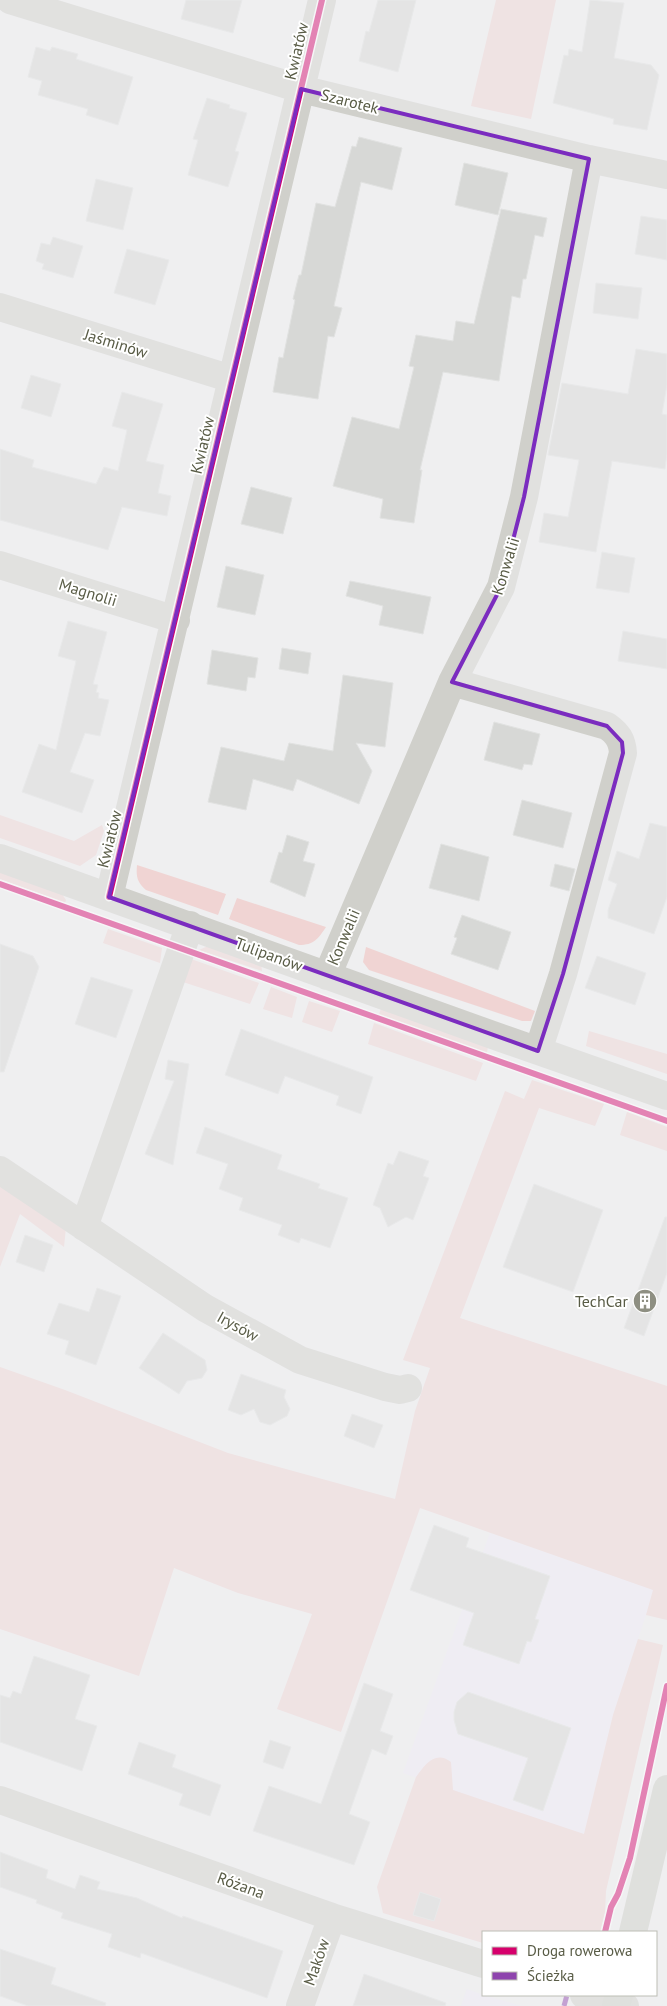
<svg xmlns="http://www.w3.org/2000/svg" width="667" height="2006" font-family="'PT Sans',sans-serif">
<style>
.commercial{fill:#efebf7}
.green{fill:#f0d4d3}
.building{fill:#d7d8d6;stroke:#e1e2e1}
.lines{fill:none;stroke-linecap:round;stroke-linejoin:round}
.minor{stroke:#d0d0cb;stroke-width:28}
.major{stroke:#cdcec6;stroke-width:28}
.quiet{stroke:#8e44ad;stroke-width:5;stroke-dasharray:10 5;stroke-linecap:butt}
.cycleway-casing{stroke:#fff;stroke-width:9}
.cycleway{stroke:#d6006c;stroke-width:6}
.marked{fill:none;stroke:#7b2cbf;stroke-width:4;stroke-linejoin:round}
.labels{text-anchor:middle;stroke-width:4;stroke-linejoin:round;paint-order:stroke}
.street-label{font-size:16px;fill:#595c46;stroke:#fff}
.poi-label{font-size:16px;fill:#595c46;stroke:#fff;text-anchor:end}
</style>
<rect width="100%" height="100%" fill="#efeff0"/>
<path class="commercial" d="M490,1533L654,1590L613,1715L584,1835L403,1773Z
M467,1989L483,1995L521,2006H461Z"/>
<path class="green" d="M496,0H556L531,119L471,106Z
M0,815L74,841L102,825L104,831L96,855L80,866L0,838Z
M137,865L226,894L218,915L146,890C137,882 136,877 137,865Z
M0,871L62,894L66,900L65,903L0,879Z
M237,898L326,927C318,939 314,945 299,945L229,919Z
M108,929L162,948L160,963L103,943Z
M208,946L261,963L262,971L199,950Z
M366,947L535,1011L531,1021H522L369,970L363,962Z
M191,959L259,983L250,1004L183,982Z
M271,987L297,997L292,1018L263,1009Z
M309,1001L340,1011L332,1032L302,1022Z
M381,1008L488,1046L487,1053L379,1015Z
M374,1023L483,1063L476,1081L368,1044Z
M589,1031L667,1054V1074L586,1046Z
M532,1080L604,1104L595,1126L539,1108L460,1318L667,1386V1620L646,1615L653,1590L420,1508L341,1732L277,1709L312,1614L238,1593L174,1568L139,1676L0,1629V1367L65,1390L228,1453L395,1499L415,1411L430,1368L403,1360L505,1091L524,1099Z
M627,1112L667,1127V1151L620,1135Z
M0,1182L66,1227L64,1247L20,1214L0,1267Z
M638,1639L663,1645L606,1891L605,1912L600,1932H483V1943L383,1913L377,1887L416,1777C425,1765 435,1750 451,1762L453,1790L584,1834L613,1715Z"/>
<path class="building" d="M186,0H242L233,33L181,19Z
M378,0H416L398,72L359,61L366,31L369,32Z
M590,0L624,3L614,58L651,65L659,75L647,130L613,124L614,119L553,103L564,55L568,56L569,49L582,52Z
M36,47L50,51L52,47L78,54L76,59L133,77L118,125L86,115L88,109L38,95L42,81L28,77Z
M207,98L230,105L229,108L247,113L235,151L239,152L228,187L188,175L198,140L193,139Z
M359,137L402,148L392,190L361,182L334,306L342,308L334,337L328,336L318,399L273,392L279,357L283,358L295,300L293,299L299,275H301L316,203L335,207L352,146L356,147Z
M464,163L508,173L498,215L455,205Z
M96,179L133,188L123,230L86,221Z
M501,209L547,218L543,237L535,235L526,279H523L520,298L512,296L499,381L443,372L420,470H422L414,523L380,518L383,499L333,486L352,417L399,429L414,367L409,366L416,335L453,341L456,321L474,324Z
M641,216L667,220V260L635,254Z
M53,237L83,246L73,278L42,269L44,264L36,261L41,243L50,245Z
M127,249L169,260L155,305L114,293Z
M596,283L642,288L638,319L593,313Z
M636,349L667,354V385L662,414L667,415V454L665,469L612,461L596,552L539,542L544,513L568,517L579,460L548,455L562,383L628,394Z
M31,375L61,384L51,417L21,408Z
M122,392L163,404L146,461L164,465L158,493L171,496L167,516L122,507L108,550L0,520V449L34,460L32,467L96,484L104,467L118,471L127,430L112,426Z
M251,487L292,498L283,534L241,524Z
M602,552L635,558L629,593L596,588Z
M226,566L264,575L255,615L217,607Z
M350,581L431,597L423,634L379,625L383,606L346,596Z
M68,621L107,632L93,684L98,685L96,692L99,693L98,698L109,700L100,736L85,733L70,772L94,780L82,813L22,792L39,744L56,750L76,661L58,656Z
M623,631L667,639V669L618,661Z
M282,648L311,653L308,674L279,669Z
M212,650L258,658L255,678L248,677L246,691L207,684Z
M343,675L393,683L385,747L356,743L372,771L359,804L297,779L293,791L253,779L246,810L208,802L221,747L284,761L289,743L333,751Z
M494,722L540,734L532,765L524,764L522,770L484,760Z
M522,800L572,813L563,848L513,835Z
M650,823L667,827V897L654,934L608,918V910L617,884L608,880L617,851L639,859Z
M287,835L309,842L303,861L315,864L305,897L270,882L279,852L282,853Z
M441,844L489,857L479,901L429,888Z
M555,864L575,869L569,891L550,886Z
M462,915L511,932L498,970L451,954L457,938L454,937Z
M0,944L33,956L39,967L4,1072H0Z
M597,956L646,973L635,1005L585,988Z
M91,977L133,990L116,1038L75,1024Z
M241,1029L373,1077L361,1114L336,1105L339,1096L285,1076L278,1094L225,1075Z
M168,1060L189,1064L173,1165L145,1154L174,1081L165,1079Z
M205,1127L282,1155L277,1169L320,1184L318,1188L348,1198L330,1248L301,1238L299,1243L278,1235L282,1225L239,1210L243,1198L219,1189L228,1164L196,1153Z
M399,1151L429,1161L423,1176L429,1178L413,1220L406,1217L388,1227L380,1208L373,1205L388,1163L393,1165Z
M534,1184L603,1210L573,1292L503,1267Z
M665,1217H667V1273L644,1336L624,1328Z
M25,1235L53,1245L44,1272L16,1262Z
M97,1288L121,1296L96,1365L65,1354L69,1341L47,1334L59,1303L89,1312Z
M163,1333L205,1360L207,1370L202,1378L187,1381L179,1394L139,1368Z
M241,1374L286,1390L284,1397L290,1409L287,1416L270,1425L260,1422L254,1409L241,1415L228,1410Z
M352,1414L383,1425L374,1448L344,1436Z
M434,1525L469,1538L466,1547L550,1576L535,1619L539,1620L531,1642L527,1641L519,1664L463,1645L474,1613L410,1590Z
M34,1656L90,1675L75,1719L97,1726L82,1771L0,1742V1695L10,1698L13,1691L21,1694Z
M364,1683L393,1694L380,1731L393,1736L386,1755L372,1749L349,1814L370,1822L354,1865L253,1831L269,1786L321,1804Z
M468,1692L571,1728L543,1811L513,1800L528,1758L458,1734L454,1720V1712L457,1702Z
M270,1740L291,1747L283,1769L263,1762Z
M139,1742L176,1755L172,1767L221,1785L210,1816L179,1805L183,1794L128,1774Z
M0,1852L48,1870L46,1878L75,1889L80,1875L100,1882L97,1889L137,1898L182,1918L183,1916L283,1951L267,1998L141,1953L140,1958L108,1947L112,1934L61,1918L63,1913L36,1903L37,1900L0,1887Z
M420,1892L441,1899L434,1921L413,1915Z
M0,1949L56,1968L51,1984L106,2003L105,2006H28L0,1996Z
M364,1974L446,2003L445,2006H353Z"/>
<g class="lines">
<path class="minor" d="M10,0L301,89L589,159L667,175
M0,307L232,379
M0,565L176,620
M452,682L607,726C618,734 622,740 623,753L563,974L538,1051
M0,858L501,1038L667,1096
M109,897L322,0
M327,976L452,682L501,587L524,497L589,159
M0,1170L205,1308L300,1360L385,1387L400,1390L408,1388
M84,1227L190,925
M0,1800L332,1917L483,1964
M584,1995L625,2006
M300,2006L332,1917"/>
<path class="major" d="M633,1932L667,1789
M616,2006L619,1995"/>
<path class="quiet" d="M564,2006L567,1995"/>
<g class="cycleway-casing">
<path id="cycleway" d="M0,884L667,1121
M109,897L322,0
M605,1932L611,1907L618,1894L630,1858L667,1686"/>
</g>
<use href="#cycleway" class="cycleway"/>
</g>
<path d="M0 0H667V2006H0ZM301,89L589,159L524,497L501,587L452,682L607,726L622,742L623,753L563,974L538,1051L109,897Z" fill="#efeff0" fill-opacity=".55" fill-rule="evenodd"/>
<path class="marked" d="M301,89L589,159L524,497L501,587L452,682L607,726L622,742L623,753L563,974L538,1051L109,897Z"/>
<defs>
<g id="building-disc" transform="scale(1.25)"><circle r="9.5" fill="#8e8f82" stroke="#fff"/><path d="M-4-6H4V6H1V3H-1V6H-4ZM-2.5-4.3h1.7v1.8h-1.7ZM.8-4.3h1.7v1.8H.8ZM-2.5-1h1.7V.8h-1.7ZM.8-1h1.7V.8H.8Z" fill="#fff"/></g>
</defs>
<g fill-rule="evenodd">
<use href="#building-disc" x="645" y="1301"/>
</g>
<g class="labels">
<g class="street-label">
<text transform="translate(296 51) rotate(-77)" y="6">Kwiatów</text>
<text transform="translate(350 101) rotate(14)" y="6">Szarotek</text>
<text transform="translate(116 343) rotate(17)" y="6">Jaśminów</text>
<text transform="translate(202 445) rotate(-77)" y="6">Kwiatów</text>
<text transform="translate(505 566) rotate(-73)" y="6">Konwalii</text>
<text transform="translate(88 592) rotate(17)" y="6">Magnolii</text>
<text transform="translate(109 839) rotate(-76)" y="6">Kwiatów</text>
<text transform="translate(343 937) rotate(-67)" y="6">Konwalii</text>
<text transform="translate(269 954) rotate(20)" y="6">Tulipanów</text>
<text transform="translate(238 1326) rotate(29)" y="6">Irysów</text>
<text transform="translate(241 1885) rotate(20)" y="6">Różana</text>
<text transform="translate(316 1962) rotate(-71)" y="6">Maków</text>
</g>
<g class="poi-label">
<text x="628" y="1307">TechCar</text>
</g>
</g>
<rect x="482" y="1931" width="175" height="65" fill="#ffffff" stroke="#bdbeb5"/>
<rect x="492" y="1947" width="25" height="8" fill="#d6006c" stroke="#bdbeb5"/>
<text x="527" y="1956" font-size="15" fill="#595c46">Droga rowerowa</text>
<rect x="492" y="1972" width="25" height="8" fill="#8e44ad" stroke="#bdbeb5"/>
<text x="527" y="1981" font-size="15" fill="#595c46">Ścieżka</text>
</svg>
